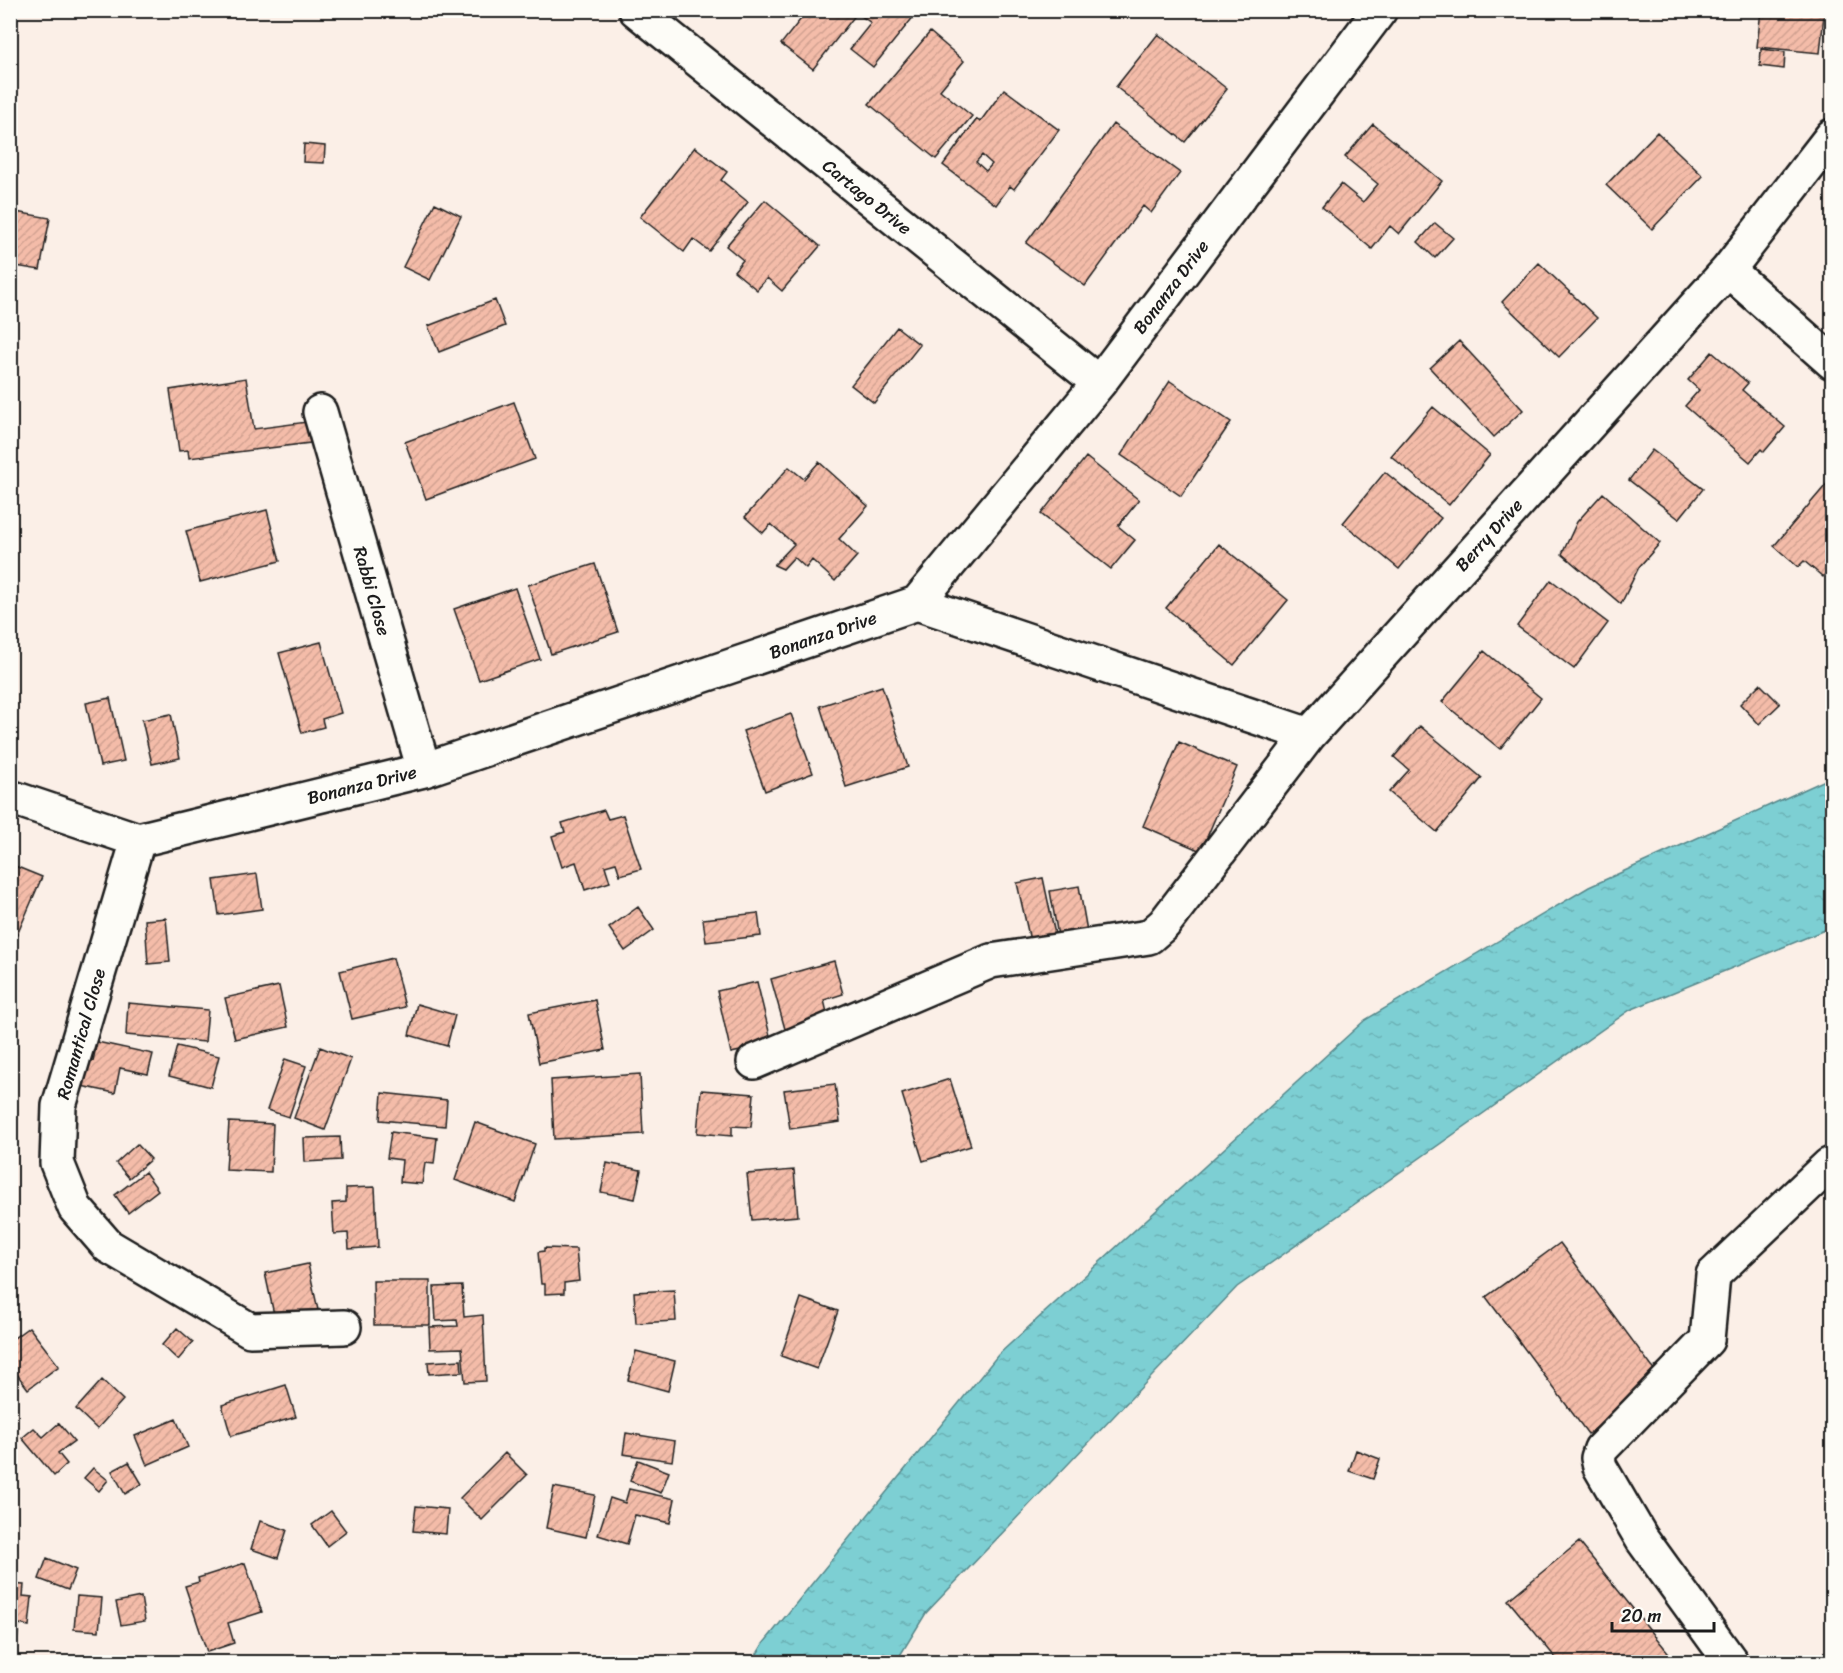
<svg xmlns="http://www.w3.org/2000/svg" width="1843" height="1673" font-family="Sriracha,sans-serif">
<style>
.water{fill:url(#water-ripples);stroke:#56878a;stroke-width:1.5}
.building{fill:url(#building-hatch);stroke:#1c1c1c;stroke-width:1.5;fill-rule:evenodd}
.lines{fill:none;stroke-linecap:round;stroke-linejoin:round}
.minor-casing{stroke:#1c1c1c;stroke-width:38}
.minor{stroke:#fdfcf7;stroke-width:33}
.labels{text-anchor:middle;stroke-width:4.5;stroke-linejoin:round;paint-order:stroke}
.street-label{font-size:18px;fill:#1c1c1c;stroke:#fdfcf7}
</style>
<defs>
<pattern id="water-ripples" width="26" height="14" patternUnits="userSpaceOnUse" patternTransform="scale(1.5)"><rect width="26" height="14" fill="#7dcfd3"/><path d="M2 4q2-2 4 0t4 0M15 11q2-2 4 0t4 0" fill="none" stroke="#6bb1b5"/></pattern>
<pattern id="building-hatch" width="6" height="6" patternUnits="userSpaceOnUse" patternTransform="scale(1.5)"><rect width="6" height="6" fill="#f4bca9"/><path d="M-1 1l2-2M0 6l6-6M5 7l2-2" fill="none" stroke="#d1a191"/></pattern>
</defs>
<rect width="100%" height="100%" fill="#fbefe7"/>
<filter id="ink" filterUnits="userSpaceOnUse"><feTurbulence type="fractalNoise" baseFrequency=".0167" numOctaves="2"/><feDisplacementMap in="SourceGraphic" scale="12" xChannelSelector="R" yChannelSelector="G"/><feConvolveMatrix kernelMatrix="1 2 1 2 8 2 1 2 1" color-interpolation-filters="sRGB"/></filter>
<g filter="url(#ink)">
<path class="water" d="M1832,777V927L1630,1010L1237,1287L926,1613L896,1662H752L763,1644L998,1355L1365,1020L1589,887Z"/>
<path class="building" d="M808,10H919L873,67L850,49L871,23L857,13L813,69L781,44Z
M1761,10L1824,15L1820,53L1757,47Z
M930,32L964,61L940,90L972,116L936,159L869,104Z
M1158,34L1227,89L1185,142L1116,87Z
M1761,49L1785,52L1784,69L1760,66Z
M1004,89L1059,130L1014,189L1010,186L996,205L943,165L977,119L980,122ZM982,155L992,164L986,171L976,162Z
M1113,124L1180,173L1151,213L1143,206L1085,286L1026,243Z
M1373,124L1442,181L1399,234L1390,226L1372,249L1322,207L1341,184L1363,202L1378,184L1345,157Z
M1657,132L1703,176L1652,229L1606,185Z
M304,144L325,146L324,163L303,162Z
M695,147L727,172L721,180L748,202L709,251L693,239L684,252L640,217Z
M765,200L820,246L782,291L767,278L757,290L734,271L743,260L726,246Z
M435,203L461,216L430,280L403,267Z
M10,211L50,218L40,270L10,265Z
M1435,223L1453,238L1435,258L1418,242Z
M1539,263L1597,318L1559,357L1502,302Z
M495,300L505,326L439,352L428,326Z
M897,327L920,345L874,403L851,385Z
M1459,341L1523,410L1494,437L1430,368Z
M1712,352L1748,383L1742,390L1785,427L1764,452L1761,449L1750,462L1685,406L1699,390L1688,380Z
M246,378L254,429L307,422L310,443L189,458L188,450L179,451L170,390Z
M1170,381L1231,422L1181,496L1121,455Z
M514,402L535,459L426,499L405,442Z
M1433,407L1490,455L1449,505L1391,456Z
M1652,450L1703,489L1679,519L1629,480Z
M1086,457L1139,500L1118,526L1135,540L1111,569L1041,514Z
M819,462L868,506L839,539L857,556L835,581L812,560L806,568L794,557L783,569L774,565L794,544L771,524L763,533L745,517L789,467L804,479Z
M1385,472L1441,518L1399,569L1343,523Z
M1830,480L1832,482V566L1823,577L1804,561L1798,567L1774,546Z
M1603,493L1660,543L1639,567L1621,604L1562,554L1577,522Z
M267,510L280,561L200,582L186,531Z
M1219,544L1288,600L1234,665L1166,608Z
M595,564L618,632L551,654L528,585Z
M1551,580L1608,623L1574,669L1517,626Z
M515,588L540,659L479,680L454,609Z
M321,642L341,713L322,719L324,727L302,733L279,653Z
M1484,651L1541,698L1500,749L1442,702Z
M1760,684L1780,704L1759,724L1740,704Z
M882,686L908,767L846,787L820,706Z
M110,698L124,761L100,766L86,703Z
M171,714L180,758L152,764L142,720Z
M791,714L813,773L765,791L743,731Z
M1420,726L1482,778L1437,832L1389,792L1409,770L1394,757Z
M1179,742L1237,767L1201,851L1143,826Z
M604,810L608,819L623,815L641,869L620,875L616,863L605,866L610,882L585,890L576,862L562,867L552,836L565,832L562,823Z
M10,864L42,877L14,942L10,940Z
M257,874L262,909L219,915L214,880Z
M1043,878L1056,939L1031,945L1017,883Z
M1079,886L1087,931L1058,936L1050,891Z
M638,907L654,930L625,951L609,928Z
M758,913L761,936L706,942L703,919Z
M166,918L170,962L148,964L145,920Z
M393,958L405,1007L352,1019L340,971Z
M834,961L843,994L824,1000L828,1017L785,1029L771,979Z
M757,982L772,1044L731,1053L717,991Z
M279,986L288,1027L235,1039L225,998Z
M595,1000L605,1050L539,1063L529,1013Z
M128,1003L208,1010L205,1042L126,1035Z
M417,1004L455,1015L447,1046L409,1035Z
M97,1042L153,1054L148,1074L120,1068L115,1093L76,1085L82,1058L93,1061Z
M177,1046L219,1056L211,1087L169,1076Z
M320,1047L351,1059L325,1130L294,1118Z
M285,1059L306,1066L289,1117L267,1110Z
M640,1074L643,1134L554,1139L551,1080Z
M950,1079L971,1146L923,1161L902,1094Z
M835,1084L840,1122L790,1129L784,1090Z
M701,1090L754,1094L751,1127L732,1126V1136L697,1133Z
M382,1093L447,1100L445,1126L380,1120Z
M229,1122L273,1124L271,1172L226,1170Z
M475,1122L535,1144L515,1202L455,1180Z
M391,1132L437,1138L434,1164L425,1163L422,1184L400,1182L402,1160L387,1158Z
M340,1137L341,1160L305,1162L304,1138Z
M137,1144L151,1159L129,1178L116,1163Z
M607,1163L641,1170L635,1199L601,1192Z
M794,1170L798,1216L752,1220L747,1174Z
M145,1172L158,1190L128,1213L115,1195Z
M375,1187L378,1247L349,1249L348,1233L334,1234L332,1203L346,1202V1188Z
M1560,1243L1661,1379L1588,1434L1486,1297Z
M544,1248L576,1249L579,1281L564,1283V1293L545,1294V1284H541L538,1252L544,1251Z
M308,1264L318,1310L275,1319L265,1273Z
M373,1281H430V1325H374Z
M462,1286L464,1317L483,1315L486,1381L465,1382L462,1348L430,1349L429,1327L458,1326L457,1320L436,1321L434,1287Z
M674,1290L676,1321L636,1323L634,1292Z
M801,1298L838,1311L817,1369L781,1356Z
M29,1327L59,1366L28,1389L10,1365V1341Z
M177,1328L193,1342L178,1360L162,1345Z
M636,1351L675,1361L668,1391L628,1380Z
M461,1360L462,1372L429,1374L428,1362Z
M102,1380L123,1400L97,1429L76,1409Z
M286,1385L296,1417L231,1436L222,1405Z
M176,1419L188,1447L147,1465L135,1436Z
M59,1423L74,1441L58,1453L67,1464L54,1476L22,1438L34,1428L43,1437Z
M626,1433L675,1441L672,1461L623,1454Z
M1356,1450L1380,1459L1373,1479L1349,1471Z
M505,1453L527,1475L482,1520L460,1498Z
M638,1460L669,1472L661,1493L630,1481Z
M129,1462L142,1484L125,1494L112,1471Z
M93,1468L108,1480L99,1491L84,1478Z
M554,1487L595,1495L586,1537L546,1528Z
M629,1489L675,1499L670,1523L635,1515L627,1544L598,1535L610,1498L625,1503Z
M416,1506L448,1509L446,1534L413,1531Z
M331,1511L346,1531L327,1546L312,1525Z
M260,1521L287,1530L278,1558L251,1549Z
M1579,1542L1676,1662H1559L1508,1600Z
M47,1558L76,1570L68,1590L39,1579Z
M245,1563L262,1612L228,1623L234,1643L207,1652L185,1586L199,1582L198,1578Z
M10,1584L24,1585L23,1596L32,1597L29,1626L19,1624L17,1642L10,1641Z
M77,1596L102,1598L99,1631L74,1629Z
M141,1597L145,1621L121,1625L116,1602Z"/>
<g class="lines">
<g class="minor-casing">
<path id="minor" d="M636,10L1099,383
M1728,270L1832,362
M320,412L424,770
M917,603L1309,735
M10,797L138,840L424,770L917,603L1099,383L1380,10
M138,840L59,1106L57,1163L75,1208L108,1246L250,1330L344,1327
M754,1062L991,961L1149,937L1164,924L1309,735L1728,270L1832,136
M1731,1662L1642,1539L1600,1467L1598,1458L1601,1449L1707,1340L1713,1275L1829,1165L1832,1164"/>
</g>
<use href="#minor" class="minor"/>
</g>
</g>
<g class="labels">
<g class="street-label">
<text transform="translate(867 197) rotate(39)" y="6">Cartago Drive</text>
<text transform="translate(1171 287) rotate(-53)" y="6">Bonanza Drive</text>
<text transform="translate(1489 535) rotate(-48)" y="6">Berry Drive</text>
<text transform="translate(372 591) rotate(74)" y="6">Rabbi Close</text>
<text transform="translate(823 635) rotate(-19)" y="6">Bonanza Drive</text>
<text transform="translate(362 785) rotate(-14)" y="6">Bonanza Drive</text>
<text transform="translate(81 1034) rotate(-74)" y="6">Romantical Close</text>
</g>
</g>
<rect width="1843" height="1673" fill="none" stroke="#fdfcf7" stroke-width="36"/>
<rect x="18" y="18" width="1807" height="1637" fill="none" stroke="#1c1c1c" stroke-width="2" filter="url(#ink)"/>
<path d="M1612 1622v9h102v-9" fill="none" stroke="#1c1c1c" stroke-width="3"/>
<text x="1621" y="1622" font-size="18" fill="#1c1c1c" stroke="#fdfcf7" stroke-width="4.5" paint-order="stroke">20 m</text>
</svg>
